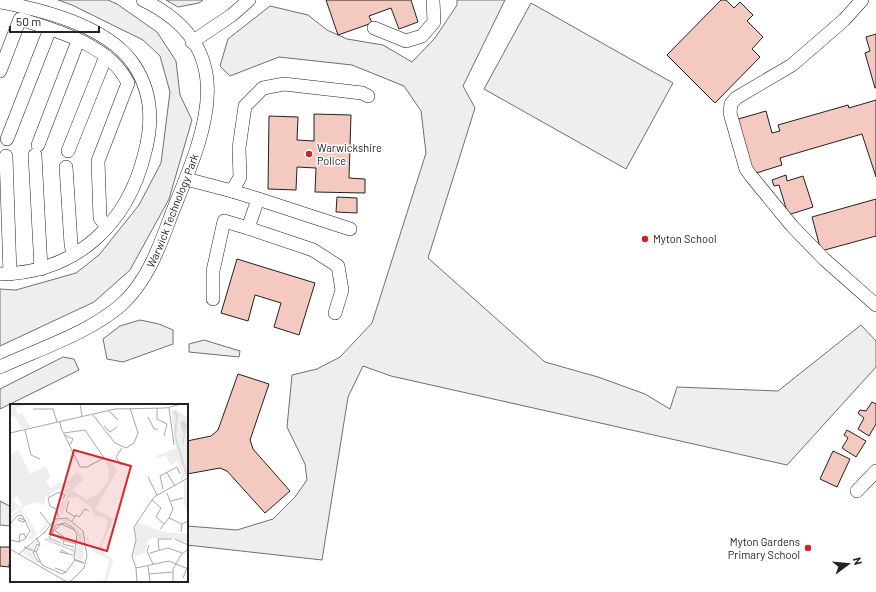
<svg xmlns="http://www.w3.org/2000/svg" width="876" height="592" font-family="Barlow,sans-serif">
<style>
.green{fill:#eee;stroke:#6f6f6f}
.building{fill:#f3c9c0;stroke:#222}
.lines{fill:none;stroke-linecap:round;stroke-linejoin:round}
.minor-casing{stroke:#222;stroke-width:14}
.minor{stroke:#fff;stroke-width:13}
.poi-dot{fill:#c62828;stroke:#fff;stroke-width:1.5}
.labels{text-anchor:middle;stroke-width:3;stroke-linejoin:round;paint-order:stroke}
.poi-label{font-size:11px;fill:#222;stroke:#fff;text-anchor:start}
.street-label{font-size:11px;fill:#222;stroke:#fff}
.inset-river{fill:none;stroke:#d9d9d9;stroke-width:2}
.inset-road{fill:none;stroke:#a7a7a7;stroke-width:1}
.view{fill:#d62828;fill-opacity:0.15;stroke:#d62828;stroke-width:2}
.inset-edge{fill:none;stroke:#222;stroke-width:2}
</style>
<rect width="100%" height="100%" fill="#fff"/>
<path class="green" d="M58,0H108L117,4L157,32L176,61L180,95L192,120L169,199L130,270L94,302L0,346V289L16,290L76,273L99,255L139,205L161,163L170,92L160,56L143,40L72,5Z
M166,0H203L199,3L178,7Z
M457,0H505L463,86L475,108L428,258L545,362L598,377L645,394L670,409L677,387L778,391L861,325L876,341V367L787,465L391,376L363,366L348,397L322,560L187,545V526L237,530L273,519L295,497L307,480L305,464L287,427L292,375L317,369L340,357L372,323L426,153L421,111L404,86L352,65L279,57L230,76L220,66L228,39L270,6L308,15L327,30L347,39L383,45L412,62L435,38L457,5Z
M531,3L673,83L626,169L484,89Z
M140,320L159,324L173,330V344L123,362L107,359L103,339L120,326Z
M204,340L240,351L239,357L189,352V344Z
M63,357L74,359L79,370L0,409V389Z
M0,501L11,507V526L0,525Z"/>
<path class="building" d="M326,0H411L418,22L399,29L391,8L369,16L372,23L338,35Z
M721,0H726L734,8L740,2L753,15L747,21L763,37L752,49L760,57L715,103L667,55Z
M876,34V88H875L865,53L870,51L866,37Z
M876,100V177L862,134L780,158L782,165L750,175L735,120L766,111L772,133L780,131L778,125L848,105L849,108Z
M314,114L351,115L349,178L365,179V193L315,192L316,168L297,167L296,190L268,189L269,116L298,117L297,140L314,141Z
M786,175L787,181L803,176L813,207L788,215L779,185L774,186L772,180Z
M337,197L357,198V213L336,212Z
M876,199V236L821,251L812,217Z
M237,259L315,283L299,335L274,327L281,303L255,295L248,321L221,313Z
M238,374L269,384L250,440L253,449L290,491L265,513L227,471L220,468L187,474V441L211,436L218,430Z
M872,402L876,404V424L869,436L858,429L864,418L858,413L860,410L866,411Z
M847,430L866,441L856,457L842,448L848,438L844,435Z
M833,451L850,459L837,487L820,479Z
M0,547H11L9,567L0,566Z"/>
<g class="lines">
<g class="minor-casing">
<g id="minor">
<path d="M862,0L844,20L792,65L736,98L731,104L730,113L746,169L751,176L792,226L824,259L876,305"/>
<path d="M0,2C44,10 108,26 134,65C152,92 153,122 145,152C128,224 76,273 0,274"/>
<path d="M374,28L406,41L422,36L434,22L433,0"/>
<path d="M192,42L232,15L249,0"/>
<path d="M0,71L20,19C57,31 109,44 128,83L98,161L100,218L107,227"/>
<path d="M7,139L50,29"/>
<path d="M38,145L78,41"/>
<path d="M68,151L106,56"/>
<path d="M35,155L41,269"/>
<path d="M6,156L10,274"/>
<path d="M66,167L71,244L73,255"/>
<path d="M186,179L232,191L240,177L239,148L245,106L263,88L284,84L362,93L368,96"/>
<path d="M232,191L258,199L248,228L313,250L338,266L342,290L335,313"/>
<path d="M258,199L350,229"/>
<path d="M213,299V271L224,221L248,228"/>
<path id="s1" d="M0,367C39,349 89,333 121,305C148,281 160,245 172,213C204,134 244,49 143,0"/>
<path d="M857,491L876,471"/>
</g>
</g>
<use href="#minor" class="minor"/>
</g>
<g class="poi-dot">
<circle cx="309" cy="154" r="4"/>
<circle cx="645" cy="239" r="4"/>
<circle cx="808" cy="548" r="4"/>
</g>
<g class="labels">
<g class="poi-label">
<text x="317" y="152">Warwickshire<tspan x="317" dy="13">Police</tspan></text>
<text x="653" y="243">Myton School</text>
<text x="800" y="546" text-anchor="end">Myton Gardens<tspan x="800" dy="13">Primary School</tspan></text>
</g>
<g class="street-label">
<text dy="4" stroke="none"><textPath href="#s1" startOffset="245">Warwick Technology Park</textPath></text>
</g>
</g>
<g transform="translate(10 404)">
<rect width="178" height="178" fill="#fff"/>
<path d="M0,0H17L6,4L8,11L12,9L20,23L12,25L5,12L0,14ZM161,6H166L178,14V71L171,76L170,73L172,70L167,57L161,61L155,51L147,55L146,52L166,44ZM9,46L20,70L36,62L41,73L36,76L40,84L50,78L77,96L90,88L98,77L99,66L95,56L99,54L107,67L85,105L103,115L90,146L102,155L103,159L96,178H92L87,173L93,178L95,176L99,155L81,147L76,134L78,133L80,143L86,146L91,140L98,118L95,114L84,112L81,103L67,93L59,94L52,111L48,104L57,92L53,86L48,85L35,94V101L25,98L15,102L11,106L17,112L27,130L36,120L38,122L20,136L17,135L21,130V124L14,110L8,109L0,116V113L13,102L7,92L2,95L9,103L0,110V50ZM67,68L74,75L62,86L55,79ZM178,75V113L174,99V78ZM57,115L72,130L74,150L72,156L66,155L65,151L68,130L60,119L50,116L36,130L47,116ZM127,118L153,128L178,130V139L163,134H143L138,136L135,149L122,153L126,136L124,125ZM27,137L29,139L25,140L21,148L28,161L13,149Z" fill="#eee"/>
<path d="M173,16L177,20L173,42L172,38L174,30L170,19Z" fill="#d9d9d9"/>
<path class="inset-river" d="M165,7L167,12L165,32L177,72M35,135L64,147"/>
<path class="inset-road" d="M70,0L72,12M147,4V15L157,20L154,32M159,4L164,41M23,5H43L47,18M99,7L108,16M83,11L105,39L116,44L124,39L128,29L120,4M138,13L144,25H148M50,18L51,24L54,30L70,63H77L94,54L75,26L54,29M94,22L100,28L107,23M15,26L21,51L30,55M0,29L105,5L156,4L171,0M55,31L63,35L60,41M111,61L106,53L112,44M157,69L165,82M138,73L147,91M153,85L150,72L167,63L170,70M157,89L163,105L159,114M142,96L151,104L146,113L154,120M59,97L56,107L65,113L62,117M161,97L173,94M30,108L40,121M49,113L46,105L40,102L38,94L49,88L55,91L53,95M65,113L66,111L69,113L75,105L79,107M14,116L10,114L8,116L13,118L16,116M0,120L7,112L12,111L20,127L15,135L9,138L0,136M150,125L159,114L172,120M44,126L54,133M65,126L51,120L42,129L52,136L66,140M171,128L172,120L178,117M55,134L67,137M165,135L178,141M54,137L53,140L64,143M9,138L10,130H14L16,134M51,139L39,134L46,121L55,119L62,123L67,130L64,154L65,156L67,157L74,159L64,155M29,141L27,140L23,149L28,158L30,157M139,141L137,147L143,160M14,143L26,148L30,140L26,134M0,145L57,178M149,146L148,135H162M26,148L32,161L52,170L56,168M140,149L158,144L172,149M9,150L35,128L45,115L57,114L73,127L77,152L74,164L60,178M58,150L52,146L50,148L63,151M138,162L140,178M45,164L56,168L65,156M126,164L159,157L178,165M139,170L163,168M173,174L178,161M127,178L126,164L122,152L126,136L124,123L144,93L178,74M163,178V165L171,151L178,145"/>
<path class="view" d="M64,46L121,62L97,147L40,130Z"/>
<rect width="178" height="178" class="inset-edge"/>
</g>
<g transform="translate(848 564) rotate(74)" stroke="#ffffff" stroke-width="3" paint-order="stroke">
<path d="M0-3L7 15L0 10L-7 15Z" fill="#222222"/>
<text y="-6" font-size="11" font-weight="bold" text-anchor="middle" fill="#222222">N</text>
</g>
<path d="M10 26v6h89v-6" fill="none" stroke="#222222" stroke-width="2"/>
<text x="16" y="26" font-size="12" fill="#222222" stroke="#ffffff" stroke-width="3" paint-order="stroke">50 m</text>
</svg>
